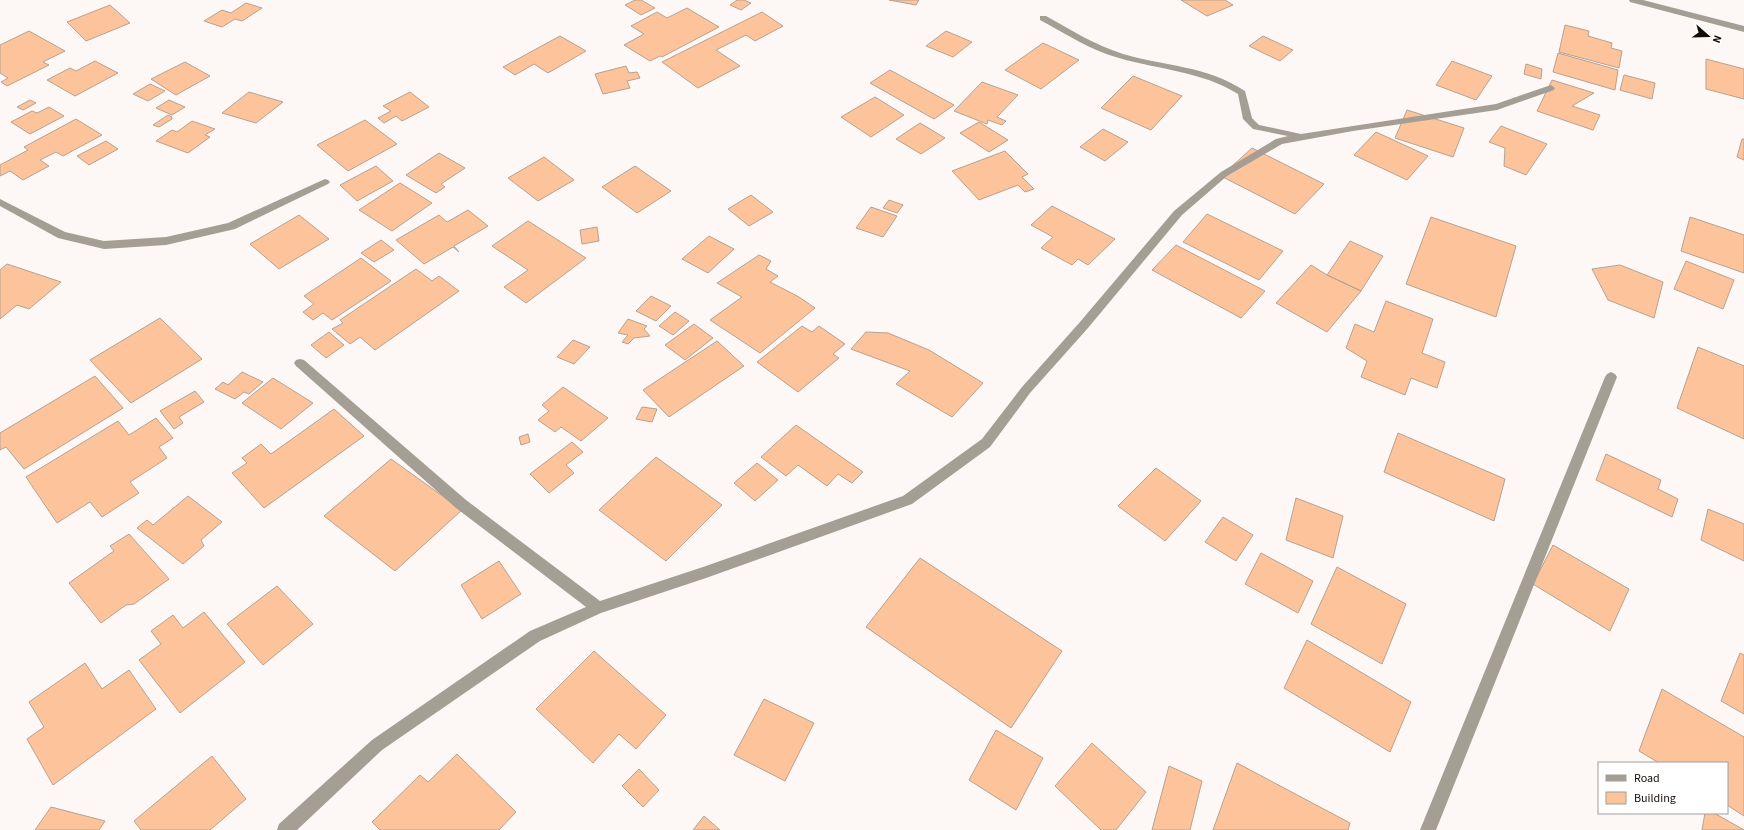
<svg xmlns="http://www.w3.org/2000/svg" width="1744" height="830" font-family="'Source Sans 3',sans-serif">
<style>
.building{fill:#fdc49b;stroke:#b7a191}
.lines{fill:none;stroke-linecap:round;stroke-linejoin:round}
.street{fill:#a59e95;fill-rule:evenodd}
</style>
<rect width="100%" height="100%" fill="#fdf8f5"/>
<path class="building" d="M635,0H641L655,8L641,15L625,5Z
M737,0H744L751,3L741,10L730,5Z
M889,0H919L916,5Z
M1181,0H1225L1233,5L1207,16Z
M246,3L262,8L242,21L235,19L222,27L204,21L222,10L231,13Z
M110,5L130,23L86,41L67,22Z
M687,8L719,27L662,57L660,56L650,61L624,45L644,34L631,26L657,12L667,18Z
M762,12L783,26L755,41L746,35L716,50L740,66L698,88L662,62Z
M1565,25L1589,31L1588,36L1612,43L1611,48L1622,51L1619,68L1559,52Z
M29,31L65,51L43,62L49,65L7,86L1,82L8,78L0,73V45Z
M946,31L972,42L953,57L926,46Z
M560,36L586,51L548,73L534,64L515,75L503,67Z
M1263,36L1293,50L1280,61L1249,46Z
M1043,43L1079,60L1041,89L1005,70Z
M1558,53L1618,70L1615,90L1553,72Z
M1706,59L1744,69V99L1706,89Z
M95,61L118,73L75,96L47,80L70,68L76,71Z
M1452,61L1492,76L1476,100L1436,85Z
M185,62L210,76L176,95L151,79Z
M1526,64L1542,69L1541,79L1524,74Z
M626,66L629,73L637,72L640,78L627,81L630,88L603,94L595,74Z
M890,70L954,105L934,119L870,83Z
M1624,75L1655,83L1652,99L1620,90Z
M1133,76L1182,96L1151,130L1101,108Z
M1552,80L1594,93L1572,106L1600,115L1593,130L1537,111Z
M982,82L1018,95L997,117L1006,121L1002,125L988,120L987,124L954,111Z
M150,84L165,91L148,101L133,94Z
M249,92L283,102L256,123L222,113Z
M410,92L429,107L402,121L396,116L384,123L378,118L391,111L383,106Z
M875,97L904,115L871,137L841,117Z
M30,100L36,103L23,110L17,107Z
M169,100L185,107L172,115L156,108Z
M49,107L64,116L30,134L11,122L32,111L37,113Z
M1407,110L1464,128L1453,157L1395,138Z
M168,115L172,117V119L159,127L153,125Z
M76,119L102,135L63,156L56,152L40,160L49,166L23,180L10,171L0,176V165L28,150L24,147Z
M365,120L397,144L348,171L317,145Z
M192,121L215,129L205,135L210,137L188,153L156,141L172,130L177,132Z
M979,122L1008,140L989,152L960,133Z
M920,123L945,138L921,154L896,139Z
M1501,126L1547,144L1526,175L1504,166L1505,148L1489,142Z
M1103,129L1128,142L1105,161L1080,147Z
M1376,132L1428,156L1407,180L1354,155Z
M1742,139H1744V160L1737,157Z
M106,141L118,149L89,165L77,156Z
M1252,148L1324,184L1295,214L1221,176Z
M1005,151L1028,174L1022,177L1034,189L1025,192L1018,185L979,200L952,171Z
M439,153L465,168L441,184L445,187L436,193L406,175Z
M544,157L574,180L538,201L508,178Z
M376,166L393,181L357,201L340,185Z
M635,166L671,191L637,213L602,187Z
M400,183L432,203L392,231L359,210Z
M751,195L773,212L749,226L728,209Z
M889,200L903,205L897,213L883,208Z
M1052,206L1115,239L1088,265L1078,259L1072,265L1041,248L1053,237L1031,225Z
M871,207L897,216L883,237L856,228Z
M468,210L488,226L454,246L459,252L453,247L424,264L396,240L439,215L447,222Z
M1207,214L1283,251L1259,280L1183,242Z
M299,215L329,239L279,269L250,244Z
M1431,217L1516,246L1496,317L1406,284Z
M1690,217L1744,235V273L1681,251Z
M528,221L586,258L526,303L504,287L528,270L492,246Z
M597,227L599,241L582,244L580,230Z
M709,236L734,249L708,273L682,259Z
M381,240L394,250L374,262L361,253Z
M1350,241L1383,256L1361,291L1327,275Z
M1176,245L1265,291L1241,318L1152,270Z
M759,255L771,261L766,269L778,276L770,282L799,297L815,308L760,353L710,320L742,297L717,283Z
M361,258L391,281L332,320L323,313L313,320L303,312L314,304L304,296Z
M1686,261L1734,280L1723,309L1674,289Z
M7,264L61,282L29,309L17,305L0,319V270Z
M1311,265L1327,275L1361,291L1327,332L1276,303Z
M1620,265L1663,282L1654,318L1608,300L1592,269Z
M416,269L432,281L439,276L459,291L375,350L360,337L350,344L332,329L343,323L340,320Z
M651,296L671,306L656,321L636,311Z
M1386,301L1433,319L1422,353L1445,362L1437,388L1411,378L1405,395L1361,377L1367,361L1346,348L1355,324L1374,332Z
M675,312L689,321L673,335L659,326Z
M160,318L202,359L131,403L90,360Z
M628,319L647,326L644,329L650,336L634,338L628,344L622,342L628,335L618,333Z
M694,324L713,338L685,360L665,345Z
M802,326L812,332L819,326L845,344L833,354L839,358L798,392L757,362Z
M329,332L344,345L326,358L311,345Z
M866,332L888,333L929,350L983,383L952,417L896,384L910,371L851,349Z
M573,340L590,347L574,364L557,357Z
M717,341L744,366L669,417L643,390Z
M1698,347L1744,366V439L1677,408Z
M242,372L263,382L249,394L244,392L235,399L215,389L223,382L228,385Z
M95,376L123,408L24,469L6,447L0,450V433Z
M273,378L313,403L281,429L242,403Z
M563,387L608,418L581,441L561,427L555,432L538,420L549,411L542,405Z
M195,391L204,402L179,417L183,423L174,429L160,411Z
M642,407L657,409L652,422L636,419Z
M334,409L364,436L264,508L232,473L247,463L242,458L261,444L271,454Z
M156,418L173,438L159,447L167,458L130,482L139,493L102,517L90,502L57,523L26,477L118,421L129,435Z
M796,425L863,472L852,483L838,474L827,486L798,465L786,476L761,457Z
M1398,433L1505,479L1494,521L1384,472Z
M528,434L530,442L521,445L519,437Z
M572,442L583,452L566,465L574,473L549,493L530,474Z
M1606,454L1661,480L1658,489L1678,499L1672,517L1596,480Z
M656,457L722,505L666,561L599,510Z
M391,459L462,510L395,571L324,516Z
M757,463L778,480L755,501L734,483Z
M1156,468L1201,501L1165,541L1118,506Z
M188,496L222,522L201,540L204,546L183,564L137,528L147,520L153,525Z
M1296,498L1343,516L1333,558L1286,540Z
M1708,509L1744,524V561L1701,540Z
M1223,517L1253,535L1236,561L1205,542Z
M129,534L169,579L134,604L126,605L101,623L69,583L114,551L110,546Z
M1553,545L1629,589L1610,631L1533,584Z
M1261,553L1313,581L1298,613L1245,584Z
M920,558L1062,651L1011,728L866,627Z
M499,561L521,594L482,619L461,585Z
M1337,567L1406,604L1382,664L1311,624Z
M277,586L313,624L263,665L227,624Z
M204,612L245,662L180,713L139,660L161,644L151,631L173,615L183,628Z
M1307,640L1411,702L1390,752L1284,688Z
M594,651L666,715L636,749L619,734L593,763L536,709Z
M1740,653L1744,655V714L1721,701Z
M85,663L102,689L129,670L156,709L53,785L27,739L44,727L29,702Z
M1662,689L1744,737V816L1727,805V763H1659L1639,751Z
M764,699L814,723L785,781L734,755Z
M996,730L1043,758L1016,810L969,780Z
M1092,743L1146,792L1116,830H1101L1055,786Z
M457,754L516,812L499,830H380L372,822L420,775L428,782Z
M212,756L246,799L210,830H141L134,821Z
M1237,763L1350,823L1348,830H1213Z
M1169,766L1202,781L1190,830H1152Z
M639,769L659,790L643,807L622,786Z
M51,807L105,821L99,830H35Z
M1705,813H1714L1744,830H1702Z
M704,816L720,830H693Z"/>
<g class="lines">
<path class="street" d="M1629,0H1643L1744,26V32L1630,2Z
M1040,16H1046C1071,30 1095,45 1123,54C1167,67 1205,65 1245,91L1252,118L1259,125L1301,134L1496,104L1548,86L1551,85L1555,88L1554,90L1497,110L1353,131L1282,144L1227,176L1182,215L1088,328L1030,393L990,447L912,504L706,578L601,613L540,641L382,750L297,830H277L279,824L372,740L530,631L586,607L456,508L296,366L294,363L296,360L300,359L304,360L466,500L600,601L706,566L903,496L982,439L1022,387L1080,322L1174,211L1221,172L1276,139L1288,136L1253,129L1243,119L1238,94C1201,71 1160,70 1119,58C1090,50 1066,34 1040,20Z
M325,179L328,180L330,182L328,184L235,229L166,245L104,249L58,238L0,206V199L65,232L104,241L166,237L228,223Z
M1611,372L1615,374L1617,377L1436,830H1420L1605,377L1607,374Z"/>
</g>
<rect x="1598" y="762" width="130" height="52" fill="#ffffff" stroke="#a19e9c"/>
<rect x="1606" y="775" width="20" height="6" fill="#a59e95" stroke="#a19e9c"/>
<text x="1634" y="782" font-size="12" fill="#140d07">Road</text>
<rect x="1606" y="792" width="20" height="12" fill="#fdc49b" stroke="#a19e9c"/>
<text x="1634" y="802" font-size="12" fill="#140d07">Building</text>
<g transform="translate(1708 36) rotate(110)" stroke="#ffffff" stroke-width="3" paint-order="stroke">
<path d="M0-3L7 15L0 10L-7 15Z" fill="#140d07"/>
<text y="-6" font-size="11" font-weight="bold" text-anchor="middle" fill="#140d07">N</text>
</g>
</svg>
